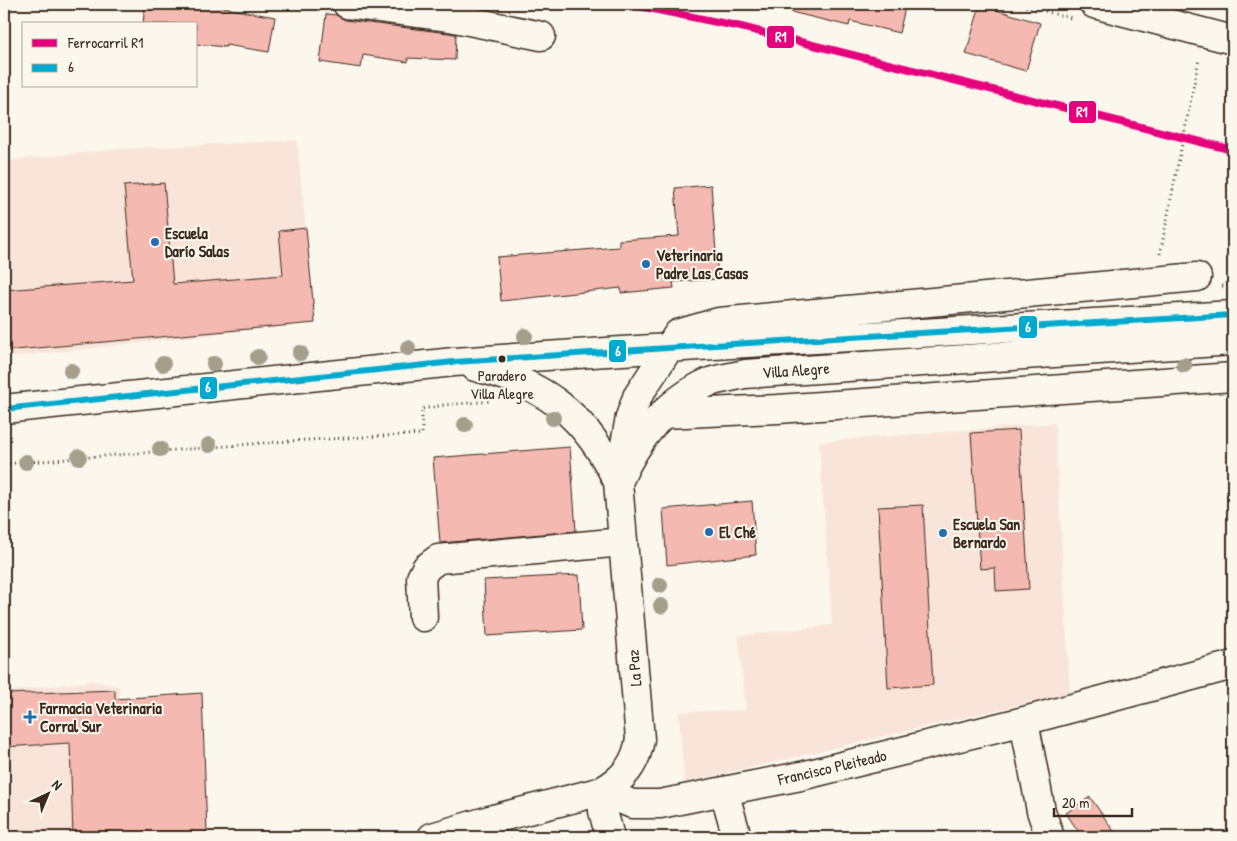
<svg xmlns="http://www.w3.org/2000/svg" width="1237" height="841" font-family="'Patrick Hand',sans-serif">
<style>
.built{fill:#f9e4da}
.building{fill:#f4b9b0;stroke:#3b2a1e}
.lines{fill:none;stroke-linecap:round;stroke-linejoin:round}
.minor-casing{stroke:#3b2a1e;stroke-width:31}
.major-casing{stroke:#3b2a1e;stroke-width:31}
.path{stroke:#3b2a1e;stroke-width:3;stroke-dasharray:1 4;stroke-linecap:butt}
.minor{stroke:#fbf7ec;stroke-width:28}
.major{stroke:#fbf7ec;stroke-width:28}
.bus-1-casing{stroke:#fbf7ec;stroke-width:10}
.bus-1{stroke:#00a9ce;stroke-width:6}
.rail-1-casing{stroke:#fbf7ec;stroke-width:11}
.rail-1{stroke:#e5007d;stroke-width:8}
.tree{fill:#a59e8a}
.poi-dot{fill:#1f6fb2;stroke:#fbf7ec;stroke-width:2}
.bus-dot{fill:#3b2a1e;stroke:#fbf7ec;stroke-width:2}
.labels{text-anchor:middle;stroke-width:4;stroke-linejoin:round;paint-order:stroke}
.bus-label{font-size:15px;fill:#3b2a1e;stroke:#fbf7ec}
.poi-label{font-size:16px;font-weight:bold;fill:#3b2a1e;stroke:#fbf7ec;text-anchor:start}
.street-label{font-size:16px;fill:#3b2a1e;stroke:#fbf7ec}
.line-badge{stroke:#fbf7ec;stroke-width:2}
.badge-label{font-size:14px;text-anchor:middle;font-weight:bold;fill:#fff}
</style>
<rect width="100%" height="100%" fill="#fbf7ec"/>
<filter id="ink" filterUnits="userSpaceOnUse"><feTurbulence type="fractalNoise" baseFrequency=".02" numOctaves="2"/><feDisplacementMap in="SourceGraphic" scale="10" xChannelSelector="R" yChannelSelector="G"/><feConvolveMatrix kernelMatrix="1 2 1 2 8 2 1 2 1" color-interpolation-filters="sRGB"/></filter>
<g filter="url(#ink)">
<path class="built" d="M297,140L315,323L4,358V161L120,149Z
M1055,423L1070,693L684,783L679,712L746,710L738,636L832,625L819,442Z
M91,681L119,686L127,837H4V692Z"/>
<path class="building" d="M145,4L196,6V4L230,8V9L275,17L269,52L226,45V47L196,44V24H143Z
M792,4H906L899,33L850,21L849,26L791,12Z
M980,5L1040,23L1026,71L966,54Z
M326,14L336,15L345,20L456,34L455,60L408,58V62L363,55L361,68L320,62Z
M164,183L173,284L283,275L279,231L306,228L315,323L4,351V290L133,280L124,186Z
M711,185L718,279L673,282L674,288L621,293V288L501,301L497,257L619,247V240L679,236L675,188Z
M1019,430L1029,589L996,591L995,568L980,569L971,433Z
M570,447L576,531L440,543L433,458Z
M752,501L756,555L667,565L663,509Z
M923,505L933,685L888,688L878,507Z
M579,575L582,630L487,636L484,580Z
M115,690V699L202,693L207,833L121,837H73L70,743L4,747V694Z
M1090,797L1118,837H1082L1066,813Z"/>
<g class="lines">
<g class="minor-casing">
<path id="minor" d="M347,4L450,17L541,36
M663,414L778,409L1233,377
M619,477L630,417L637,397L678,334L719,322L1197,277
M423,617L421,578L426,568L438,559L623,542
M1024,721L1041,811L1050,837
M724,791L737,837
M610,837L603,811L602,791L632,804H660L744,787L801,776L1024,721L1233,665"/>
</g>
<g class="major-casing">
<path id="major" d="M1094,4L1233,40
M4,409L454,362L714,345L1233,315
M618,482C636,441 665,402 707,383C719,378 733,377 745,374L1233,341
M432,837L493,819L602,791C624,779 636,764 640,739L618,482C586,416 546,384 475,367"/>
</g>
<path class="path" d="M1016,4L1071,18
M1160,254L1199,59
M1222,286L1233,285
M4,464L289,441L422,434V409L444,405L492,401"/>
<use href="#minor" class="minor"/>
<use href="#major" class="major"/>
<g class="bus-1-casing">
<path id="bus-1" d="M4,409L454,362L714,345L1233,315"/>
</g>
<use href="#bus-1" class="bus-1"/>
<g class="rail-1-casing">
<path id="rail-1" d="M629,4L741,27L1233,150"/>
</g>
<use href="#rail-1" class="rail-1"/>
</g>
<g class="tree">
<circle cx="525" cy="336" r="8"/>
<circle cx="408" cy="348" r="8"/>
<circle cx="300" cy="353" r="8"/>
<circle cx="258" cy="357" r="8"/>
<circle cx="163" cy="364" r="8"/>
<circle cx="214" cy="364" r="8"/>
<circle cx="1184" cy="365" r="8"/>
<circle cx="71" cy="371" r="8"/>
<circle cx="553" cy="418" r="8"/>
<circle cx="465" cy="425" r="8"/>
<circle cx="209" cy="445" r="8"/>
<circle cx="160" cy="449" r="8"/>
<circle cx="79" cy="457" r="8"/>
<circle cx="26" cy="462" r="8"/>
<circle cx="660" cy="585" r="8"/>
<circle cx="661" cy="606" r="8"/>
</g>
</g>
<g class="poi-dot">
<circle cx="155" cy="242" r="5"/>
<circle cx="646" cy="264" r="5"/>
<circle cx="709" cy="532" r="5"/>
<circle cx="943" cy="533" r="5"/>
<path d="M27.5 709.5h5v5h5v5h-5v5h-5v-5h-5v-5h5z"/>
</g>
<circle class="bus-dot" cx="502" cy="359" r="4.5"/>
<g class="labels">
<g class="bus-label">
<text x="502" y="381">Paradero<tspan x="502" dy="18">Villa Alegre</tspan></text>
</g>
<g class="poi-label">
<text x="165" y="239">Escuela<tspan x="165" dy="18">Darío Salas</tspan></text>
<text x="656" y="261">Veterinaria<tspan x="656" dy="18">Padre Las Casas</tspan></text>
<text x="953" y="530">Escuela San<tspan x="953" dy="18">Bernardo</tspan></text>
<text x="719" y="538">El Ché</text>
<text x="40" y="714">Farmacia Veterinaria<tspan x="40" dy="18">Corral Sur</tspan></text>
</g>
<g class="street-label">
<text transform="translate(796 370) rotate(-4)" y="6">Villa Alegre</text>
<text transform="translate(634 668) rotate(-95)" y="6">La Paz</text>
<text transform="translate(832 767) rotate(-13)" y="6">Francisco Pleiteado</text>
</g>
</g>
<g class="line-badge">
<rect x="766" y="25" width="29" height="24" rx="5" fill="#e5007d"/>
<rect x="1068" y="100" width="29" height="24" rx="5" fill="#e5007d"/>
<rect x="1018" y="315" width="20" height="24" rx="5" fill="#00a9ce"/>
<rect x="608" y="339" width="19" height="24" rx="5" fill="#00a9ce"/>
<rect x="199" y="376" width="19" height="24" rx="5" fill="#00a9ce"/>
</g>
<g class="badge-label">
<text x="781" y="42">R1</text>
<text x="1082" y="117">R1</text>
<text x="1028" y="332">6</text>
<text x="618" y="356">6</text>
<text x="208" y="392">6</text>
</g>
<rect width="1237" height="841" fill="none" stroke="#fbf7ec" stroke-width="20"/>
<rect x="10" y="10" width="1217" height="821" fill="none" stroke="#3b2a1e" stroke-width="2" filter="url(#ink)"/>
<rect x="22" y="22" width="175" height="65" fill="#fbf7ec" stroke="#aea59a"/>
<rect x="32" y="39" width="25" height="8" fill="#e5007d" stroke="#aea59a"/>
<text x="68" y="48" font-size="15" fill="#3b2a1e">Ferrocarril R1</text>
<rect x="32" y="64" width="25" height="8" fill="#00a9ce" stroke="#aea59a"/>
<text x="68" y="72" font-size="15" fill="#3b2a1e">6</text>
<g transform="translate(48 794) rotate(44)" stroke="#fbf7ec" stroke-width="4" paint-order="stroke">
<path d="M0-4L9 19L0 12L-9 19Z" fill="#3b2a1e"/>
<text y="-8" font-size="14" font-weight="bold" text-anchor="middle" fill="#3b2a1e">N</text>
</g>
<path d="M1054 808v8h78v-8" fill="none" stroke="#3b2a1e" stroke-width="2.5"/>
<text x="1062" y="808" font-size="15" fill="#3b2a1e" stroke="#fbf7ec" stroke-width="4" paint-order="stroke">20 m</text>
</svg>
